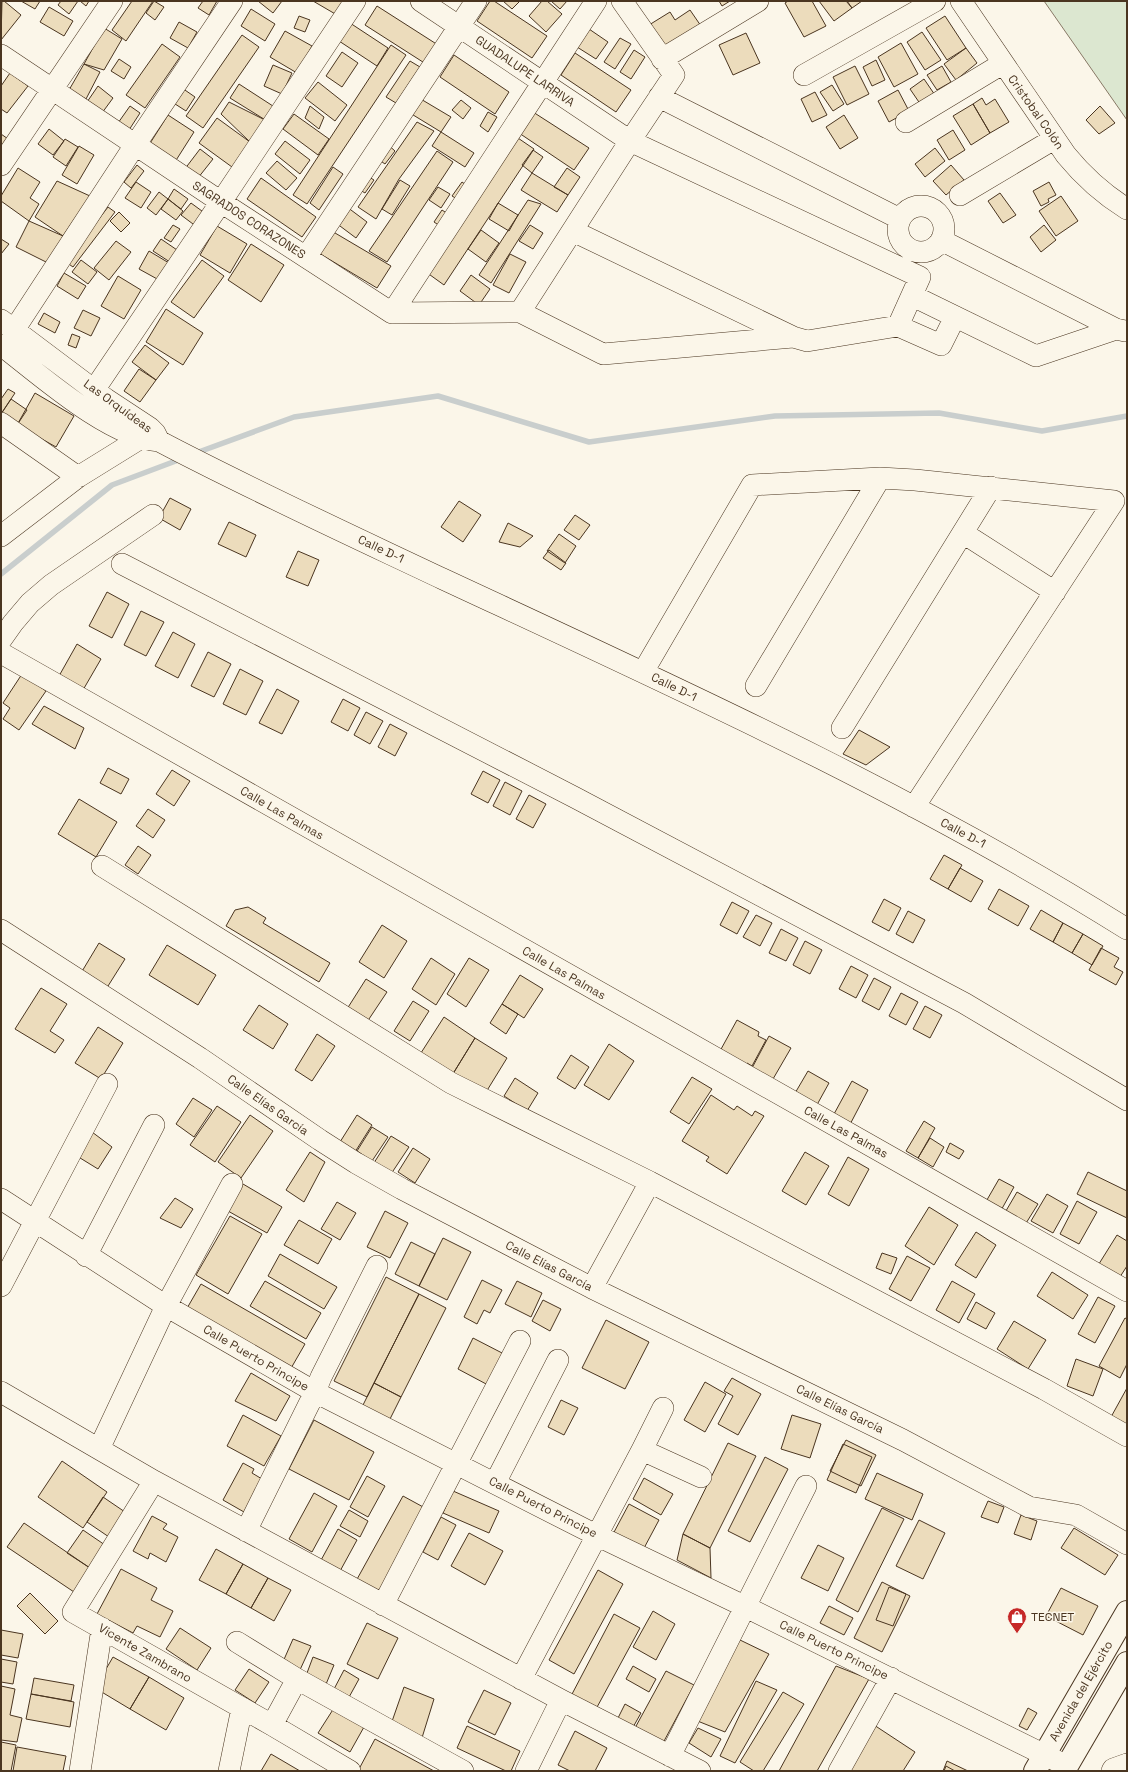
<svg xmlns="http://www.w3.org/2000/svg" width="1128" height="1772" font-family="'Space Grotesk',sans-serif">
<style>
.green{fill:#dce7d0;stroke:#887966}
.lines{fill:none;stroke-linecap:round;stroke-linejoin:round}
.stream{stroke:#c9cecd;stroke-width:5.5}
.building{fill:#ecdcbc;stroke:#4a3520}
.minor-casing{stroke:#4a3520;stroke-width:22}
.major-casing{stroke:#4a3520;stroke-width:24}
.minor{stroke:#fbf6e9;stroke-width:21}
.major{stroke:#fbf6e9;stroke-width:22}
.labels{text-anchor:middle;stroke-width:3;stroke-linejoin:round;paint-order:stroke}
.street-label{font-size:12px;fill:#4a3520;stroke:#fbf6e9}
.poi-label{font-size:12px;fill:#4a3520;stroke:#fbf6e9;text-anchor:start}
</style>
<rect width="100%" height="100%" fill="#fbf6e9"/>
<path class="green" d="M1044,1H1127V120Z"/>
<g class="lines">
<path class="stream" d="M196,453L294,417L438,396L589,442L775,416L939,413L1042,431L1127,416
M1,574L112,485L181,459"/>
</g>
<path class="building" d="M2,1H4L21,15L1,40Z
M21,1H40L35,9Z
M61,1H78L69,14L58,5Z
M80,1H89L86,6Z
M132,1H153L126,41L112,30Z
M154,1L164,7L155,20L146,13Z
M203,1H217L209,15L198,8Z
M258,1H282L273,13Z
M313,1H345L337,15Z
M490,1H494L547,36L532,58L477,21Z
M503,1H520L512,9Z
M542,1H547L562,14L546,32L529,16Z
M551,1H567L560,9Z
M719,1H730L722,6Z
M788,1H812L826,26L804,37L785,3Z
M819,1H846L852,8L834,21Z
M847,1H862L852,8Z
M377,6L438,45L426,64L365,25Z
M49,7L73,21L64,36L40,22Z
M251,9L275,24L265,41L241,26Z
M690,10L701,26L665,49L649,25L670,12L675,20Z
M299,16L310,20L305,32L294,28Z
M945,16L966,48L947,60L926,28Z
M179,22L197,32L188,48L170,38Z
M350,23L388,48L377,66L339,41Z
M104,28L122,39L104,70L84,64Z
M589,29L608,42L596,59L577,47Z
M285,31L312,46L297,73L270,57Z
M922,32L941,60L925,70L907,42Z
M746,33L760,63L733,75L719,45Z
M242,35L259,47L203,128L186,116Z
M620,38L631,44L615,69L604,62Z
M901,43L918,74L894,87L878,57Z
M162,44L180,57L145,108L126,95Z
M391,45L406,55L307,204L293,195Z
M966,48L977,63L956,80L944,64Z
M634,50L645,57L631,79L620,72Z
M342,52L358,63L342,87L326,76Z
M575,53L631,90L616,112L561,75Z
M454,55L509,92L495,114L440,77Z
M119,59L131,67L124,79L111,71Z
M876,60L885,80L872,86L863,67Z
M410,61L420,67L396,103L386,97Z
M84,64L100,72L86,99L69,90Z
M273,65L292,73L282,94L264,86Z
M855,66L869,94L847,105L833,77Z
M942,66L951,82L937,90L927,75Z
M10,73L28,86L7,113L1,109V86Z
M924,79L937,98L923,108L910,89Z
M318,82L347,105L335,121L305,98Z
M239,84L276,108L267,121L230,98Z
M832,85L844,104L833,111L820,92Z
M98,86L113,98L102,113L87,102Z
M182,88L195,97L186,111L172,102Z
M898,90L909,111L889,122L878,101Z
M815,92L827,115L812,122L801,99Z
M414,95L451,117L441,132L405,110Z
M982,98L986,105L995,99L1009,122L990,133L973,104Z
M461,100L471,108L463,119L452,110Z
M229,102L267,121L250,142L221,114Z
M973,104L990,133L971,145L953,116Z
M130,106L140,113L129,130L118,123Z
M310,106L324,117L319,129L305,118Z
M1100,106L1115,123L1099,134L1086,120Z
M488,112L497,117L488,132L480,126Z
M533,112L589,148L574,170L519,133Z
M294,114L329,139L318,155L283,129Z
M168,115L194,132L173,165L147,148Z
M844,115L858,138L840,149L826,127Z
M217,118L250,142L232,167L199,143Z
M417,122L434,131L399,179L376,219L358,207Z
M49,129L64,141L53,155L38,144Z
M953,130L965,150L949,160L937,140Z
M441,132L474,153L465,167L432,146Z
M1,134L11,141L1,157Z
M515,136L534,149L444,285L426,272Z
M65,139L78,147L66,166L53,157Z
M285,141L310,160L300,174L275,154Z
M386,143L395,151L385,164L375,157Z
M79,146L94,155L77,184L62,175Z
M935,148L945,161L925,177L915,164Z
M200,149L213,159L194,183L181,174Z
M533,150L543,157L532,173L522,165Z
M437,151L453,162L387,262L369,251Z
M277,161L297,178L286,190L266,173Z
M137,165L144,171L131,188L124,182Z
M951,165L964,180L946,195L933,181Z
M333,167L343,174L319,210L310,203Z
M18,168L40,182L30,198L39,204L29,221L1,201V196Z
M567,168L580,177L568,195L554,187Z
M532,173L568,195L557,212L521,190Z
M364,174L374,180L365,193L355,187Z
M261,178L316,217L302,237L247,199Z
M400,180L410,186L392,215L382,209Z
M57,181L90,196L63,236L35,217Z
M136,182L151,192L141,208L125,198Z
M462,182L473,190L464,203L452,196Z
M1049,182L1056,195L1048,199L1049,202L1041,206L1033,191Z
M438,187L450,194L441,208L429,200Z
M174,189L188,199L181,209L168,199Z
M159,192L168,199L156,215L147,208Z
M1000,193L1016,215L1003,223L988,201Z
M1061,196L1078,221L1056,236L1039,211Z
M168,199L183,211L176,220L161,209Z
M528,200L541,204L491,283L479,275Z
M191,203L206,214L197,227L181,215Z
M498,203L518,215L509,231L489,219Z
M343,204L367,222L356,238L332,220Z
M108,207L115,212L73,267L66,262Z
M442,210L454,218L446,230L434,222Z
M119,212L130,223L121,232L110,221Z
M29,221L63,236L50,264L16,247Z
M173,225L180,229L171,242L164,238Z
M530,225L543,233L533,249L519,241Z
M1044,225L1056,240L1041,252L1030,237Z
M217,226L247,244L230,273L200,255Z
M330,230L391,266L377,288L317,252Z
M481,230L499,243L486,262L468,249Z
M1,239L9,244L1,254Z
M161,239L180,252L173,264L153,251Z
M116,241L131,252L109,280L94,268Z
M251,244L284,265L261,302L228,280Z
M149,251L169,263L159,280L139,269Z
M510,254L526,262L509,293L493,285Z
M81,260L97,272L88,284L72,272Z
M202,260L224,276L194,318L171,302Z
M64,273L86,286L78,299L57,286Z
M471,275L490,289L479,305L460,291Z
M118,276L141,290L124,319L101,306Z
M166,309L203,333L183,365L146,342Z
M83,310L100,318L91,336L74,328Z
M44,313L60,322L55,333L38,324Z
M72,334L80,337L76,348L68,345Z
M145,345L169,363L156,380L132,362Z
M139,369L156,380L140,402L124,391Z
M8,389L15,393L1,414V399Z
M35,393L74,416L56,447L17,425Z
M11,399L27,410L17,425L1,414Z
M170,498L191,509L180,530L159,518Z
M459,501L481,515L463,542L441,527Z
M575,515L590,525L579,540L564,530Z
M229,522L256,535L246,557L218,544Z
M508,523L533,536L520,547L499,542Z
M559,534L576,546L565,563L547,551Z
M549,550L566,563L561,570L543,558Z
M298,551L319,560L308,586L286,577Z
M107,592L129,604L112,638L89,626Z
M141,611L164,622L146,656L124,645Z
M173,632L195,644L178,678L155,666Z
M77,644L101,659L83,690L59,676Z
M208,652L231,664L214,697L191,686Z
M240,669L263,681L246,715L223,704Z
M22,674L46,691L19,730L3,719L10,708L3,703Z
M277,689L299,701L282,734L259,723Z
M343,699L360,708L348,731L331,722Z
M44,706L84,728L75,749L32,724Z
M366,712L383,721L370,744L354,735Z
M390,724L407,733L395,756L378,747Z
M859,730L890,747L866,765L843,754Z
M108,768L129,779L121,794L100,783Z
M172,770L190,781L174,806L156,794Z
M483,771L500,780L488,803L471,794Z
M505,782L522,791L510,815L493,806Z
M529,795L546,804L533,828L516,819Z
M79,799L117,822L96,857L58,834Z
M148,809L165,820L153,838L136,826Z
M138,846L151,855L138,874L125,865Z
M944,855L962,865L948,889L930,879Z
M960,868L983,881L971,902L948,889Z
M999,889L1029,906L1018,926L988,909Z
M884,899L901,908L889,931L872,922Z
M732,902L749,911L737,934L720,925Z
M248,907L266,918L263,923L330,963L319,982L226,926L235,910Z
M1041,910L1063,923L1053,942L1030,929Z
M908,911L925,920L913,943L896,934Z
M756,915L772,923L760,946L743,937Z
M1063,923L1083,934L1072,953L1053,942Z
M382,925L407,941L384,978L359,962Z
M781,929L798,938L786,961L769,953Z
M1083,934L1103,946L1092,965L1072,953Z
M805,941L822,950L810,974L793,965Z
M99,943L125,959L103,994L78,978Z
M167,945L216,975L198,1005L149,975Z
M1101,948L1119,958L1114,967L1123,972L1116,985L1089,970Z
M431,958L455,974L436,1005L412,989Z
M469,958L489,970L466,1007L447,994Z
M851,966L868,975L856,998L839,989Z
M520,975L543,989L524,1018L502,1004Z
M874,978L891,987L879,1010L862,1001Z
M366,979L387,992L367,1022L347,1009Z
M41,988L67,1004L50,1031L64,1040L55,1053L15,1029Z
M901,993L918,1002L906,1025L889,1016Z
M413,1001L429,1011L410,1041L394,1031Z
M502,1004L518,1014L506,1034L490,1023Z
M259,1005L288,1024L273,1049L243,1030Z
M925,1006L942,1015L930,1038L913,1029Z
M444,1017L475,1038L451,1077L419,1056Z
M737,1020L759,1032L758,1036L766,1040L752,1066L747,1063L742,1072L720,1051Z
M98,1027L123,1043L101,1079L75,1063Z
M317,1034L335,1046L312,1081L295,1070Z
M769,1036L791,1048L773,1079L752,1068Z
M475,1038L507,1058L483,1097L451,1077Z
M609,1044L634,1061L609,1100L584,1085Z
M571,1055L589,1067L575,1089L557,1078Z
M808,1071L829,1083L813,1112L791,1100Z
M692,1077L712,1089L689,1124L670,1112Z
M515,1078L538,1093L527,1111L504,1096Z
M852,1081L868,1090L845,1134L828,1125Z
M711,1095L734,1110L737,1106L752,1116L755,1111L764,1116L727,1174L706,1161L709,1157L682,1141Z
M193,1098L212,1110L194,1137L176,1124Z
M217,1106L241,1122L215,1162L190,1145Z
M250,1115L273,1131L241,1178L218,1162Z
M357,1115L372,1125L355,1152L340,1142Z
M924,1121L935,1128L918,1158L906,1151Z
M372,1127L388,1137L372,1161L357,1151Z
M88,1129L112,1147L98,1169L72,1153Z
M391,1136L409,1147L389,1177L372,1166Z
M930,1138L944,1147L933,1167L918,1158Z
M950,1143L964,1151L959,1159L946,1152Z
M413,1148L430,1159L415,1183L398,1172Z
M310,1152L325,1162L304,1202L286,1190Z
M805,1152L829,1166L806,1205L782,1191Z
M848,1157L869,1169L849,1206L828,1194Z
M1088,1172L1127,1191V1218L1077,1194Z
M999,1179L1014,1187L999,1214L984,1205Z
M243,1184L282,1207L267,1233L228,1211Z
M1017,1192L1038,1204L1023,1228L1003,1216Z
M1047,1194L1068,1206L1053,1233L1031,1221Z
M175,1198L193,1209L181,1228L160,1218Z
M1077,1201L1097,1212L1079,1244L1060,1234Z
M337,1202L356,1213L340,1240L321,1229Z
M929,1207L958,1225L934,1265L905,1246Z
M385,1211L408,1223L390,1258L367,1247Z
M230,1216L262,1234L228,1294L196,1275Z
M299,1220L332,1239L318,1264L284,1245Z
M976,1232L996,1245L976,1278L955,1265Z
M1117,1235L1127,1241V1266L1118,1280L1097,1267Z
M443,1238L471,1252L447,1300L419,1286Z
M411,1242L435,1254L419,1286L395,1274Z
M882,1253L897,1258L891,1274L876,1268Z
M280,1254L337,1287L324,1309L268,1276Z
M907,1256L930,1268L911,1301L889,1289Z
M1052,1272L1088,1295L1073,1319L1037,1296Z
M386,1277L419,1294L367,1397L334,1381Z
M482,1280L502,1290L490,1313L484,1310L477,1324L464,1317Z
M265,1281L321,1313L306,1339L250,1306Z
M517,1281L542,1293L531,1317L505,1304Z
M952,1281L975,1294L959,1323L936,1310Z
M201,1284L305,1344L290,1370L186,1310Z
M419,1294L446,1308L401,1397L374,1383Z
M1098,1297L1115,1306L1095,1343L1078,1334Z
M543,1300L561,1309L550,1331L532,1321Z
M976,1302L995,1313L986,1329L967,1319Z
M1125,1318L1127,1319V1364L1120,1378L1099,1366Z
M606,1320L649,1342L625,1389L582,1368Z
M1014,1321L1046,1340L1028,1369L997,1349Z
M473,1338L504,1354L488,1385L458,1369Z
M1076,1359L1103,1369L1093,1396L1067,1386Z
M251,1373L290,1396L276,1421L235,1401Z
M732,1378L761,1394L738,1435L718,1424L733,1396L724,1391Z
M705,1382L726,1394L705,1432L684,1420Z
M374,1383L401,1397L387,1425L360,1411Z
M1127,1388V1426L1111,1417Z
M561,1400L578,1408L564,1435L548,1427Z
M243,1415L281,1436L264,1466L227,1446Z
M792,1415L821,1424L810,1458L781,1449Z
M314,1420L374,1452L349,1500L289,1469Z
M846,1440L876,1455L861,1486L830,1471Z
M728,1443L756,1456L710,1548L683,1534Z
M843,1444L872,1457L856,1493L827,1480Z
M765,1457L788,1469L750,1542L728,1531Z
M62,1461L107,1492L83,1528L38,1497Z
M243,1463L254,1469L252,1473L262,1479L244,1512L223,1500Z
M877,1473L923,1494L912,1520L865,1499Z
M367,1476L385,1486L368,1517L350,1507Z
M644,1478L673,1494L661,1515L633,1499Z
M453,1491L499,1511L489,1533L443,1513Z
M314,1493L337,1506L312,1552L289,1539Z
M403,1496L425,1508L378,1594L356,1581Z
M103,1497L125,1512L109,1537L87,1522Z
M988,1501L1004,1507L998,1523L981,1517Z
M629,1504L659,1520L643,1550L613,1534Z
M882,1508L904,1519L858,1612L836,1600Z
M349,1510L368,1521L360,1537L340,1526Z
M1021,1515L1037,1521L1031,1540L1014,1534Z
M152,1516L167,1524L163,1529L178,1537L166,1562L150,1553L148,1559L133,1551Z
M441,1517L456,1525L438,1560L423,1552Z
M919,1520L945,1533L923,1579L896,1566Z
M24,1523L90,1568L74,1592L7,1547Z
M1074,1528L1118,1555L1105,1575L1061,1548Z
M338,1529L357,1540L339,1573L320,1562Z
M83,1530L105,1545L90,1568L67,1553Z
M469,1533L503,1551L485,1585L451,1566Z
M683,1534L710,1548L711,1578L677,1560Z
M818,1545L844,1558L828,1591L801,1578Z
M216,1549L243,1564L226,1594L199,1580Z
M243,1564L268,1578L251,1608L226,1594Z
M121,1569L157,1588L151,1600L173,1611L160,1637L137,1626L133,1633L97,1614Z
M598,1570L623,1584L574,1674L549,1660Z
M268,1578L291,1590L274,1621L251,1608Z
M882,1582L910,1596L882,1652L854,1638Z
M889,1587L906,1594L893,1626L876,1620Z
M1061,1588L1098,1606L1083,1635L1046,1616Z
M30,1593L58,1621L45,1634L17,1606Z
M829,1606L853,1618L844,1635L820,1623Z
M653,1611L675,1624L656,1660L633,1647Z
M614,1614L640,1628L596,1709L571,1696Z
M367,1623L398,1638L378,1679L347,1664Z
M180,1628L211,1648L197,1670L166,1649Z
M1,1630L23,1634L18,1658L1,1655Z
M293,1639L311,1646L299,1672L282,1664Z
M740,1640L769,1654L725,1732L695,1720Z
M113,1657L149,1677L130,1709L95,1688Z
M313,1657L334,1665L324,1689L304,1681Z
M1,1659L17,1662L13,1684L1,1682Z
M633,1666L656,1679L649,1692L626,1679Z
M836,1666L869,1679L817,1771H779Z
M249,1669L269,1682L255,1703L235,1690Z
M344,1670L359,1679L348,1699L333,1691Z
M666,1671L694,1685L663,1743L635,1728Z
M149,1677L184,1698L166,1730L130,1709Z
M34,1678L74,1685L71,1701L31,1694Z
M756,1681L777,1690L735,1763L720,1756Z
M1,1686L15,1689L10,1715L22,1718L17,1742L1,1740Z
M404,1687L434,1699L421,1741L389,1730Z
M484,1690L511,1703L495,1735L468,1722Z
M783,1692L804,1704L763,1771H754L740,1762Z
M31,1694L74,1702L70,1727L26,1719Z
M625,1704L641,1713L632,1729L617,1720Z
M334,1708L364,1727L350,1752L318,1733Z
M1028,1708L1037,1713L1027,1730L1019,1726Z
M874,1725L915,1752L903,1771H844Z
M467,1726L520,1751L511,1771H506L457,1748Z
M698,1728L721,1739L711,1757L689,1743Z
M575,1731L607,1748L595,1771H570L558,1765Z
M375,1739L434,1771H362L359,1769Z
M1,1742L16,1745L11,1771H1Z
M17,1747L66,1756L63,1771H13Z
M271,1754L300,1771H261Z
M947,1761L968,1771H943Z
M946,1766L955,1771H944Z"/>
<g class="lines">
<g class="minor-casing">
<path id="minor" d="M421,1L630,141L920,277L898,326
M961,1L1066,155C1084,177 1103,194 1127,209
M1,55L221,202L392,313L520,312L603,354L793,337L807,341L898,326L941,345L955,317
M662,59L758,1
M804,75L935,1
M659,97L900,219
M906,122L1002,64
M1,165L112,1
M960,195L1054,139
M898 229a23 23 0 1 1 46 0a23 23 0 1 1-46 0Z
M573,231L793,337
M941,240L1116,329L1125,331
M306,257L476,1
M913,296L1036,356L1116,329
M520,312L630,141L674,75L622,1
M392,313L596,1
M1,320L106,399L150,428L155,433L159,441
M14,330L135,145L232,1
M1,345C40,375 110,438 159,441C252,490 348,534 443,579C675,687 910,793 1127,929
M94,390L221,202L355,1
M1,423L78,477
M963,533L1055,592
M1,536L78,477L141,438
M122,564L574,797L964,1003L1127,1100
M1,640L13,623L30,603L51,585L153,515
M1,653L1127,1291
M643,672L752,485L880,478L915,480L1114,501L914,807
M756,686L880,478
M842,728L991,487
M102,866L451,1083L650,1182L1044,1389L1127,1436
M1,930L200,1058L320,1140L356,1163L402,1189L592,1288L903,1440L1029,1507L1076,1515L1127,1544
M1,1199L166,1306L315,1392L596,1535L746,1607L1067,1766
M86,1256L154,1125
M1,1286L107,1084
M592,1288L650,1182
M1,1392L154,1481L561,1700L700,1771
M99,1449L166,1306L232,1184
M642,1450L663,1408
M154,1481L73,1612L272,1725L350,1771
M495,1483L558,1360
M246,1531L315,1392L321,1377L377,1266
M383,1605L520,1341
M237,1642L297,1679
M521,1679L642,1450L701,1477
M272,1725L297,1679L463,1771
M670,1756L806,1486
M80,1771L102,1628
M229,1771L242,1708
M526,1771L561,1700
M839,1771L891,1678
M1112,1771L1113,1769L1127,1764"/>
</g>
<g class="major-casing">
<path id="major" d="M1035,1771L1127,1612
M1064,1771L1127,1663"/>
</g>
<use href="#minor" class="minor"/>
<use href="#major" class="major"/>
</g>
<defs>
<g id="shop-pin" transform="scale(1)"><path d="M0 17L-7.5 6A9.5 9.5 0 1 1 7.5 6Z" fill="#c62828" stroke="#fbf6e9"/><path d="M-5-2.5h2.3a2.7 3.5 0 0 1 5.4 0H5L5.5 6h-11ZM-1.5-2.5h3a1.5 2.3 0 0 0-3 0Z" fill="#fff"/></g>
</defs>
<g fill-rule="evenodd">
<use href="#shop-pin" x="1017" y="1617"/>
</g>
<g class="labels">
<g class="street-label">
<text transform="translate(525 71) rotate(34)" y="4">GUADALUPE LARRIVA</text>
<text transform="translate(1036 112) rotate(55)" y="4">Cristobal Colón</text>
<text transform="translate(249 220) rotate(33)" y="4">SAGRADOS CORAZONES</text>
<text transform="translate(118 406) rotate(36)" y="4">Las Orquídeas</text>
<text transform="translate(381 549) rotate(25)" y="4">Calle D-1</text>
<text transform="translate(674 687) rotate(26)" y="4">Calle D-1</text>
<text transform="translate(282 813) rotate(30)" y="4">Calle Las Palmas</text>
<text transform="translate(963 833) rotate(28)" y="4">Calle D-1</text>
<text transform="translate(564 973) rotate(30)" y="4">Calle Las Palmas</text>
<text transform="translate(268 1105) rotate(35)" y="4">Calle Elías García</text>
<text transform="translate(846 1132) rotate(29)" y="4">Calle Las Palmas</text>
<text transform="translate(549 1266) rotate(27)" y="4">Calle Elías García</text>
<text transform="translate(256 1358) rotate(30)" y="4">Calle Puerto Principe</text>
<text transform="translate(840 1409) rotate(26)" y="4">Calle Elías García</text>
<text transform="translate(543 1507) rotate(27)" y="4">Calle Puerto Principe</text>
<text transform="translate(834 1650) rotate(26)" y="4">Calle Puerto Principe</text>
<text transform="translate(145 1653) rotate(30)" y="4">Vicente Zambrano</text>
<text transform="translate(1081 1691) rotate(-60)" y="4">Avenida del Ejército</text>
</g>
<g class="poi-label">
<text x="1031" y="1621">TECNET</text>
</g>
</g>
<rect width="1128" height="1772" fill="none" stroke="#4a3520" stroke-width="4"/>
</svg>
